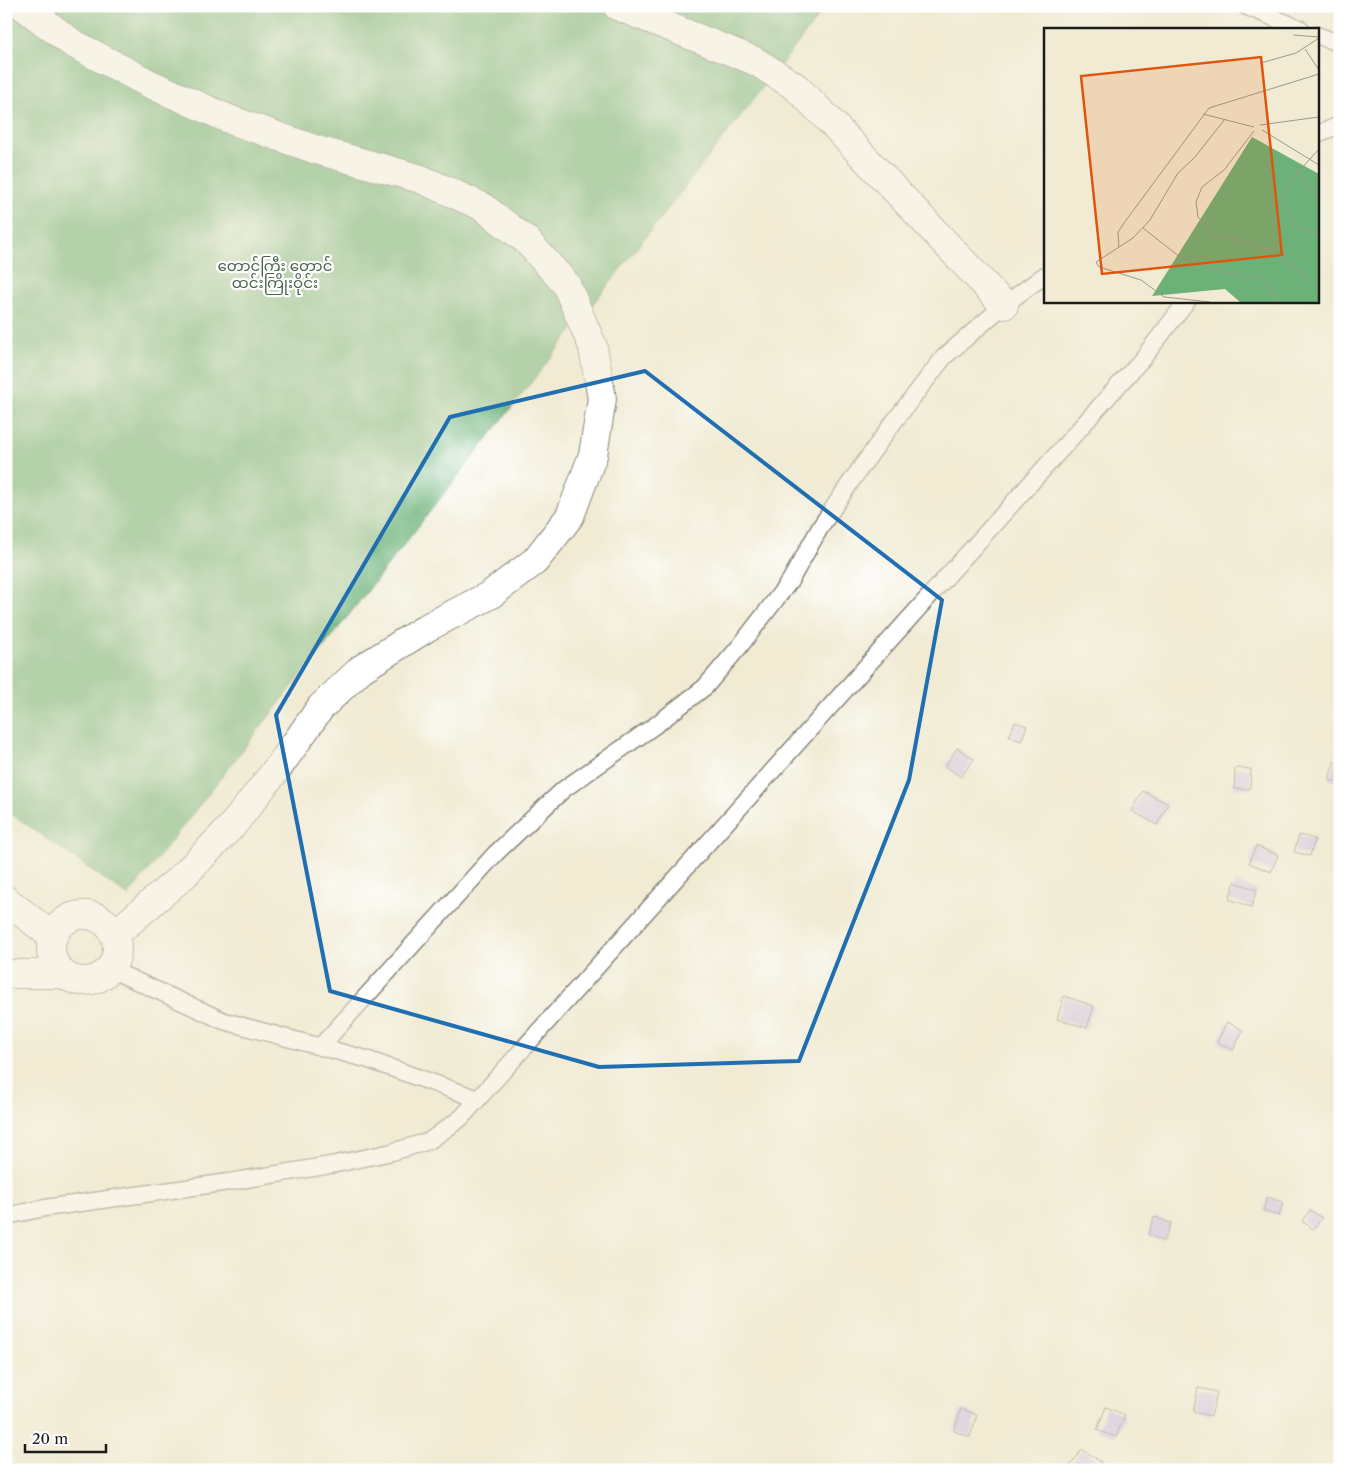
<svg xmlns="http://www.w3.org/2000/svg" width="1346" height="1476" font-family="'Libre Caslon Text','Noto Sans Myanmar',serif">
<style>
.forest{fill:#6cb278;stroke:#44674a}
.building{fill:#c8b9ec}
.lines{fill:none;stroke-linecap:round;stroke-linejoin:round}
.lane-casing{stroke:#868478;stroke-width:19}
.street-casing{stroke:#868478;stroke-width:30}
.lane{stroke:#fff;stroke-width:16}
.street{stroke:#fff;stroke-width:28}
.marked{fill:none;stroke:#1f6fb2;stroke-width:4;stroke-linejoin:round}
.labels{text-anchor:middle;stroke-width:4.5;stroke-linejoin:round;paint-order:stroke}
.park-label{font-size:15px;fill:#466449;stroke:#fff}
.inset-road{fill:none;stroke:#9c988a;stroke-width:1}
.view{fill:#de560d;fill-opacity:0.15;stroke:#de560d;stroke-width:2.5}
.inset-edge{fill:none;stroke:#1c1c1c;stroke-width:2.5}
</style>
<rect width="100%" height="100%" fill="#fff"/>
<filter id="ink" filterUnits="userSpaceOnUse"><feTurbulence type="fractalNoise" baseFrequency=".02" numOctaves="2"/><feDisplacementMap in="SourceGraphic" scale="10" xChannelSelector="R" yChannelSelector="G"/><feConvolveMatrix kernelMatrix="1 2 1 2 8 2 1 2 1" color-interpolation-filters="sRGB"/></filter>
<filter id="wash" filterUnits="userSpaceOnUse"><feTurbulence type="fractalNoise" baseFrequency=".0096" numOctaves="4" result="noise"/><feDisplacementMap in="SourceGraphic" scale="20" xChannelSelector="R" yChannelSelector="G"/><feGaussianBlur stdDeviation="1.12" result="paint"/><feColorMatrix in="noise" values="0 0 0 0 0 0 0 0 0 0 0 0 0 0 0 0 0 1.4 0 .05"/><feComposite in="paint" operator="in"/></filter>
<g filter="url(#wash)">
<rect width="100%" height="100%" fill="#f1ebd4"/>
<path class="forest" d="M6,6H827L128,896L6,810Z"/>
<g id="blocks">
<path class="building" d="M1015,722L1027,726L1021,741L1009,736Z
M957,748L974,759L961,777L945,766Z
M1334,762L1340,763V782L1329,780Z
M1235,768L1251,769L1250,789H1234Z
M1143,791L1168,804L1157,825L1132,811Z
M1299,835L1315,839L1310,856L1294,852Z
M1256,846L1278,855L1271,872L1249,863Z
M1235,882L1257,890L1251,907L1229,899Z
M1064,996L1094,1006L1087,1028L1057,1019Z
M1227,1022L1243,1030L1233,1050L1217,1042Z
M1267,1197L1283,1202L1279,1216L1263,1211Z
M1310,1210L1322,1218L1313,1229L1302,1221Z
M1154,1217L1171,1223L1164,1241L1148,1235Z
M1198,1388L1217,1392L1211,1416L1193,1412Z
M1106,1407L1125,1415L1116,1437L1097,1430Z
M961,1409L977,1415L970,1437L954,1431Z
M1082,1449L1101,1462L1096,1470L1068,1469Z"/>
</g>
</g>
<g filter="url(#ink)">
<use href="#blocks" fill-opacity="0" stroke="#868478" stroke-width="1"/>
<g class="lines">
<g class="lane-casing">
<path id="lane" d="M1245,6L1301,29
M1317,35L1340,44
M1317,134L1340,125
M110,969L224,1021L366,1059L478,1099
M320,1047L496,853L564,789L657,724L705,687L740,646L790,581L821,526L852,480L893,423L944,357L1004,305L1045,275
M6,1216L45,1208L229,1182L331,1165L392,1152L429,1141L461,1118L1143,358L1187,301"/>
</g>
<g class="street-casing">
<path id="street" d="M23,6L72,43L148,83L231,120L317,150L421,179L483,207L526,240L566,284L593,347L602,399L593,455L570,516L535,561L490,595L428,627L361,669L321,707L280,765L232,826L184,875L114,935
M617,6L755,61L796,87L828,119L1004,305
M6,900L52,936
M51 948a33 33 0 1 1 66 0a33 33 0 1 1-66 0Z
M6,974H63"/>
</g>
<use href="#lane" class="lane"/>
<use href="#street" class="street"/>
</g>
</g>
<path d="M0 0H1346V1476H0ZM645,371L942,600L909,780L799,1061L599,1067L330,991L276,715L450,417Z" fill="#f1ebd4" fill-opacity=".55" fill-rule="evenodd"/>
<path class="marked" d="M645,371L942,600L909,780L799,1061L599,1067L330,991L276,715L450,417Z"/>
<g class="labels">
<g class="park-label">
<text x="275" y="271">တောင်ကြီး တောင်<tspan x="275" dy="17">ထင်းကြိုးဝိုင်း</tspan></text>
</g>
</g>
<g transform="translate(1044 28)">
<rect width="275" height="275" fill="#f1ebd4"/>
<path d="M208,109L275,146V274H196L181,261L108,268Z" fill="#6cb278"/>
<path class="inset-road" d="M249,7L275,9M261,21L275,42M217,35L252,25L275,10M159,86L210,99M216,97L275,89M218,102L275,137M210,103L180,142L158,159L152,174L154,189L170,206L228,222L275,259M275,121L248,151L241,163L239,176L249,197L275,207M254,144L275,170M99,200L136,229L181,245L219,251L234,274M75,219L74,204L80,195L165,80L275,46M166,274L120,269L97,252L55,239L52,234L89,210L106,192L134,145L151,129L181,91"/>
<path class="view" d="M217,29L238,227L58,246L37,48Z"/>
<rect width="275" height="275" class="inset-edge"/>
</g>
<rect width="1346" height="1476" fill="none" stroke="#fff" stroke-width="25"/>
<path d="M25 1444v8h81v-8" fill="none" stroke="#1c1c1c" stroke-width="2.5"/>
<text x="32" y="1444" font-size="15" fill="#1c1c1c" stroke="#ffffff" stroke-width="4" paint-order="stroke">20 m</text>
</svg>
